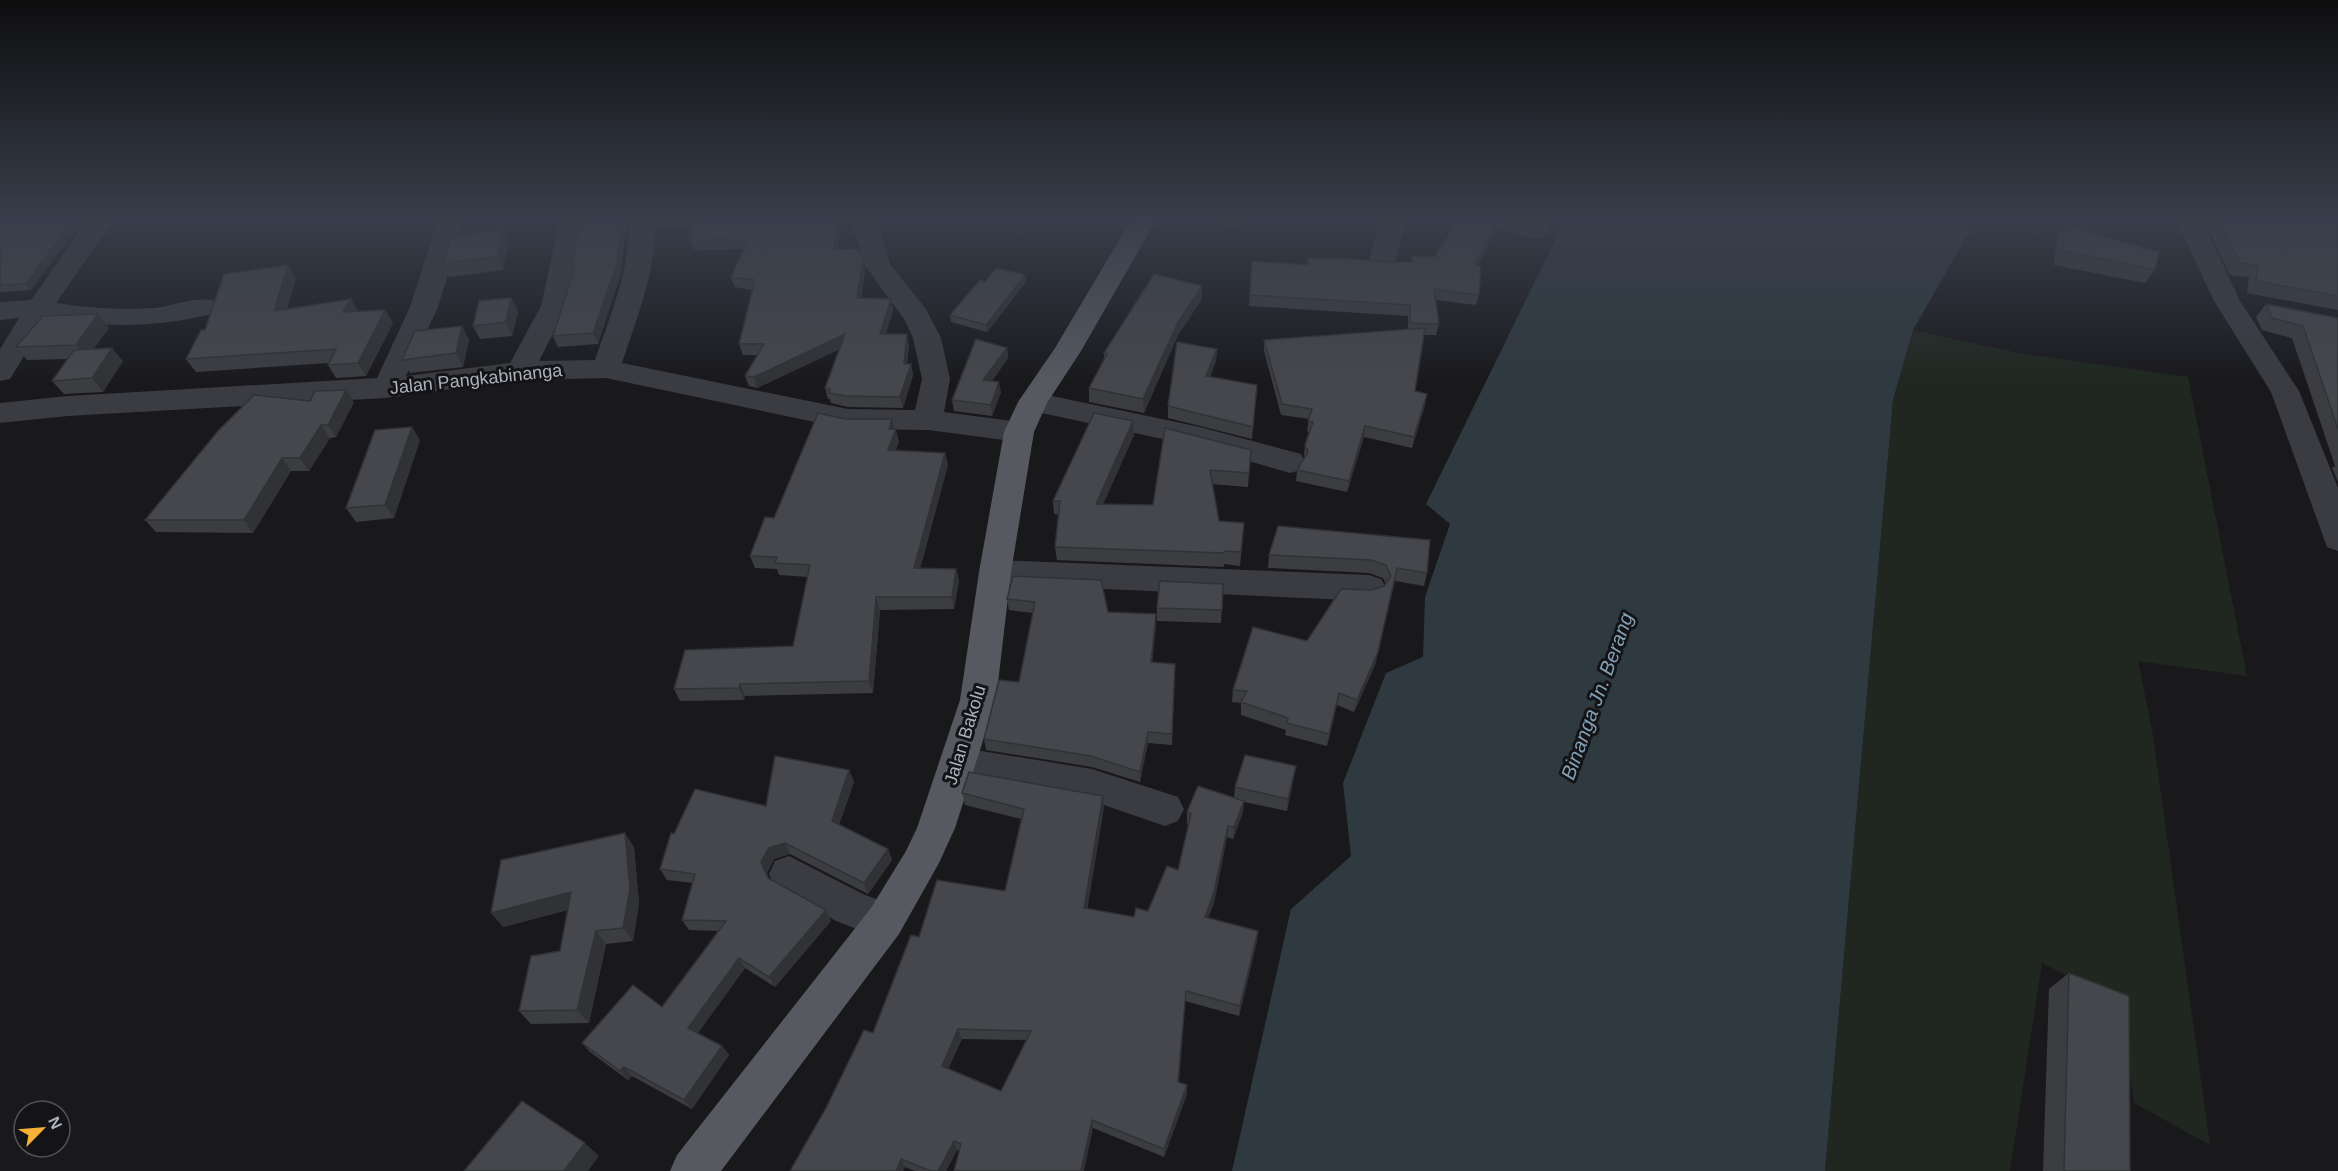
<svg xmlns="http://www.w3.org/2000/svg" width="2338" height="1171" font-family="Helvetica,sans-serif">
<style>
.green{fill:#1f2720}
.water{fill:#2f3940}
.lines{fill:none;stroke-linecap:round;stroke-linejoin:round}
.minor{fill:#3a3c41;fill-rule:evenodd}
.major{fill:#565960;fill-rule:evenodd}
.wall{fill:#3c3d41;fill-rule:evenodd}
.shaded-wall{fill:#313235}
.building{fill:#46474c;stroke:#313235;stroke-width:1.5;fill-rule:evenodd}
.labels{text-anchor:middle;stroke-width:6;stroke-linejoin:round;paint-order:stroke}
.street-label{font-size:18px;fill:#acb1bb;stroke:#141417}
.water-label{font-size:20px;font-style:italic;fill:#82a0b7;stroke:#141417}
</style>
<rect width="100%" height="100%" fill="#19191c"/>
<path class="green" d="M1913,330L2018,353L2188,377L2247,676L2138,661L2152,729L2210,1145L2134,1103L2120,1001L2042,963L2010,1171H1825L1893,400Z"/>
<path class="water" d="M1565,220H1976L1913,330L1893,400L1825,1171H1232L1291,909L1351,856L1343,783L1386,673L1423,657L1425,597L1450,524L1426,504Z"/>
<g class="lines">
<path class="minor" d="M88,220H113L56,303C89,308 121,310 155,308C174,306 195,296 215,301L219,307L215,313C158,328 104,328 47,318L10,379L0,381V349L19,318L0,320V302L31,300Z
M438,220H464L438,307L406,376L510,363L541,306L560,220H586L567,306L539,361L595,360C610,315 631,269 629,220H655C657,269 637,317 622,363L848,409L915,410L922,379L913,338L904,319L864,264L851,220H877L890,264L926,309L941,338L950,379L944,412L1019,422L1030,425L1034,432L1030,439L1019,442L928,430L848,429L606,378L520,380L385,398L68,416L0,423V403L68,396L377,378L410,307Z
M1379,220H1405L1395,263L1391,269L1382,271L1373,269L1369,263Z
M1487,220C1504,220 1537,215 1549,231L1545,236L1536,239L1490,225Z
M2176,220H2202L2240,301L2299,391L2338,488V551L2327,547L2271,392L2214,301Z
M1033,392L1200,427L1301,454L1305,462L1301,470L1290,473L1200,447L1023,409L1018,402L1023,395Z
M995,560L1369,575L1381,579L1386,588L1381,597L1369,601L995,584L983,581L979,572L983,563Z
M957,747L1092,769L1178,797L1184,809L1178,821L1165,826L1092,801L957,779L944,774L939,763L944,752Z
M789,856L863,894L899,908L905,921L899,934L885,940L836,921L775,887L769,874L775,861Z"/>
<path class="major" d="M1131,220H1156L1081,351L1047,403L1034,432L1011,572L996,700L955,828L939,863L899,934L721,1171H670L677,1155L871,908L906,851L917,828L960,700L979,572L1004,432L1018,402L1055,348Z"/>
</g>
<path class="wall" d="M0,220L31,290L0,292Z
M655,220H833L832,226L839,236L838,250L863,259L865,270L861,298L891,299L893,310L886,334L909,345L907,364H911L913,375L903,408L848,407L831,403L830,399H828L825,388L840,349L757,388L749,386L745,376L757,355H743L739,344L752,290L735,287L731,277L744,249L694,250L690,239L696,224L657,227Z
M1200,220H1237L1234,226Z
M1498,220L1496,229L1478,265L1479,295L1476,305L1435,300L1439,324L1436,335H1424L1415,391L1427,394L1425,405L1412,448L1364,437L1347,492L1296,481L1297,470L1305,458L1304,455L1305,445L1309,432L1307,431L1309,419L1281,415L1264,351V340L1408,329V316L1249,306L1252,261L1307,265L1308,258L1384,262H1411L1412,256L1434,257Z
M1534,220H1545L1544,224Z
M2206,220H2338V310L2247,293L2249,277L2230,275L2207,225Z
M2065,225L2155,270L2145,283L2054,265L2057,238Z
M585,227L621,273L598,344L558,347L553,336L573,273L571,267Z
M503,230L509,243L503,270L449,277L443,263Z
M1025,275L1026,282L987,332L951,322L950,315L985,282Z
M296,278L287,309L351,299L358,311L385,310L393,323L366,376L336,378L328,365V363L196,372L186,359L205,330Z
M511,298L518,311L512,336L480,339L473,326Z
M1202,299L1178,335L1144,413L1089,402V388L1104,360V353Z
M2266,304L2338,318V482L2332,468L2335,466L2292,338L2262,330L2256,317Z
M462,326L469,340L463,367L410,373L402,360Z
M109,328L93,349L123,361L103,392L64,394L52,381L68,359L27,360L16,347Z
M1007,348L1008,358L992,381L1001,392L992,416L954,411L952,400Z
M1217,349L1216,361L1210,377L1257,385L1252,439L1168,418V406Z
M354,402L336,437L330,438L309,471H291L253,533L156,532L145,520Z
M1133,421L1134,435L1103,504L1153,505L1165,428L1251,450L1248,487L1212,484L1219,521L1244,523L1240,566L1224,564V567L1057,560L1055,547L1059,515L1054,514L1053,501Z
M894,429L899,442L895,450L945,453L948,465L920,568L956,569L959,581L954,609L880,610L873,693L745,696L744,700L680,701L674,689L793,646L808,577L779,575L777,569L755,568L750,556L774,518Z
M420,440L394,518L356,522L346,508Z
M1278,526L1427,573L1424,586L1395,581L1375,665L1354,712L1337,705L1327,746L1285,735L1286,730L1241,715V703L1232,702L1233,690L1307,641L1372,590L1384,586L1386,584L1383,578L1369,573L1268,568L1269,555Z
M1013,576L1108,612L1156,625L1152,662L1175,664L1172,745L1148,743L1140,782L1092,767L986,750L984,739L1019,682L1033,613L1009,610L1007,599Z
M1223,584L1221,623L1157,621V608Z
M1296,766L1287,811L1244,802L1243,812L1233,839L1227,837L1214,903L1208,918L1257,941L1239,1016L1185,1001L1179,1082L1187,1085V1094L1164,1157L1093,1128L960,1151L957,1150L946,1171H915L905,1167L903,1171H790L873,1033L919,937L1005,891L1021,819L965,805L962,793L1104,807L1087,908L1134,917L1148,911L1178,870L1189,824H1187V812L1234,798L1235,787ZM962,1039L1026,1040L1001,1091L948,1069Z
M849,770L854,782L839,825L888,849L892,860L868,894L790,854L774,859L767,873L769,879L831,921L775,987L745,968L698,1033L722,1046L729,1055L692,1109L632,1076L628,1080L590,1052L582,1043L662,1007L719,931L689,930L682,920L693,883L667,880L660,869L674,834L766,806Z
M634,847L639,903L633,941L606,944L589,1023L531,1024L519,1011L560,951L568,910L503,927Z
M2069,973L2130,1171H2043L2049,989Z"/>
<path class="shaded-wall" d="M73,220H83L31,290L26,284Z
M622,220H627L621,273L598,344L593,333Z
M829,220H833L830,237L827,226Z
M1498,220L1496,229L1473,276L1475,265Z
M836,225L839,236L837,261L834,250Z
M503,230L509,243L503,270L497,257Z
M863,259L865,270L860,309L857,298Z
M288,265L296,278L283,324L274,311Z
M1025,275L1026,282L987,332L986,325Z
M1202,286V299L1178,335L1144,413L1143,399L1178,322Z
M511,298L518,311L512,336L506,322Z
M351,299L359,313L343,312Z
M891,299L893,310L882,344L880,334Z
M385,310L393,323L366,376L358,363Z
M98,314L109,328L87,358L76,345Z
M462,326L469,340L463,367L456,353Z
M845,334L848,345L757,388L754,377Z
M907,334L909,345L906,374L904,364Z
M112,348L123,361L103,392L92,378Z
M1007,348L1008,358L985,391L983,380Z
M1217,349L1216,361L1206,388V376Z
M911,364L913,375L903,408L900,397Z
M999,382L1001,392L992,416L991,405Z
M346,390L354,402L336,437L328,425Z
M1427,394L1425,405L1412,448L1414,437Z
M892,419L895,432L896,429L899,442L891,463L888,450L889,429Z
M1133,421L1134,435L1097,518L1096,504Z
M321,425L330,438L309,471L300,458Z
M1365,426L1364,437L1347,492L1349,481Z
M412,427L420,440L394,518L385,505Z
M945,453L948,465L917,581L914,568Z
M282,458L291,471L253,533L244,520Z
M956,569L959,581L954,609L952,597Z
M1395,581L1375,665L1354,712L1357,700Z
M876,597L880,610L873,693L869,681Z
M1156,614V625L1151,673V662Z
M740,684L745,696L744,700L739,688Z
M1339,693L1337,705L1327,746L1329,734Z
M1148,732V743L1140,782V772Z
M1296,766L1294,778L1287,811L1288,799Z
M849,770L854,782L836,832L832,821Z
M1103,796L1104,807L1086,918L1084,908Z
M1244,801L1243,812L1233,839L1234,827Z
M1228,826L1227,837L1214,903L1204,928L1205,917Z
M625,833L634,847L639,903L633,941L623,928Z
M785,843L790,854L774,859L767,873L774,889L761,862L769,848Z
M888,849L892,860L868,894L864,883Z
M571,892L582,906L503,927L491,913Z
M826,910L831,921L775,987L769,977Z
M596,931L606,944L589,1023L577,1010Z
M1258,931L1257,941L1239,1016L1240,1006Z
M739,958L745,968L695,1037L688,1028Z
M958,1029L962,1039L945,1076L942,1066Z
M722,1046L729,1055L692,1109L684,1100Z
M624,1067L632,1076L628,1080L620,1071Z
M1187,1085V1094L1164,1157V1149Z
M1092,1120L1093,1128L1084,1171H1081Z
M954,1141L957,1150L946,1171H938Z
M585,1143L599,1156L588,1171H564Z
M901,1159L905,1167L903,1171H896Z"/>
<path class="building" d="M0,220H73L26,284L0,285Z
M585,220H622L617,263L593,333L553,336L575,267H571L580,227H585Z
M697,220H829L827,226L836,225L834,250L858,249L863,259L857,298L891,299L880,334H907L904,364H911L900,397L846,396L829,393L830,389L825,388L845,334L754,377L745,376L764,344H739L755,280L731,277L749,238L690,239Z
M1459,220H1497L1475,265L1481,266L1479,295L1434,289L1439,324L1410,323V305L1250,295L1252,261L1308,265V258H1340L1384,262H1413L1412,256L1434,257Z
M2219,220H2338V296L2256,281L2258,265L2240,263Z
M2065,225L2159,252L2155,270L2063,251Z
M503,230L497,257L443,263L451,236Z
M288,265L274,311L351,299L343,312L385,310L358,363L328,365L336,349L186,359L201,330H205L224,274Z
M996,268L1025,275L986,325L950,315L980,280L985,282Z
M1154,274L1202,286L1178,322L1143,399L1089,388L1107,354L1104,353Z
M511,298L506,322L473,326L479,301Z
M2266,304L2338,318V429L2303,326L2272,318Z
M98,314L76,345L16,347L43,316Z
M462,326L456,353L402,360L415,331Z
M1425,328L1415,391L1427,394L1414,437L1365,426L1349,481L1297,470L1308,452L1305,445L1313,422L1308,421L1312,409L1282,404L1264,340Z
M976,339L1007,348L983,380L999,382L991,405L952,400Z
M1177,342L1217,349L1206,376L1257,385L1253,427L1168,406Z
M112,348L92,378L52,381L74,350Z
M346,390L328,425H321L300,458H282L244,520H145L218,431L254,395L310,401L315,391Z
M818,413L845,419H892L889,429H896L888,450L945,453L914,568L956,569L952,597H876L869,681L740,684L739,688L674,689L685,650L793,646L810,565L775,563L777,557L750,556L765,517L774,518Z
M1094,413L1133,421L1096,504L1153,505L1165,428L1251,450L1249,473L1210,470L1219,521L1244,523L1241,552L1225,551L1224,553L1055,547L1060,501H1053Z
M412,427L385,505L346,508L375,430Z
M1278,526L1430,540L1427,573L1397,568L1378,652L1357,700L1339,693L1329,734L1287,723L1288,718L1241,702L1247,691L1233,690L1253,627L1307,641L1341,589L1372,590L1384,586L1391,576L1386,565L1371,560L1269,555Z
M1013,576L1101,580L1108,612L1156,614L1151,662L1175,664L1172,734L1148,732L1140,772L1091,756L984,739L999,680L1019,682L1035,602L1007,599Z
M1160,581L1223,584L1222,610L1157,608Z
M1245,755L1296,766L1288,799L1235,787Z
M775,756L849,770L832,821L888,849L864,883L785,843L769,848L761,862L768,878L826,910L769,977L739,958L688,1028L722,1046L684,1100L624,1067L620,1071L582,1043L633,985L662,1007L726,921L682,920L695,874L660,869L671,833L674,834L695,789L766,806Z
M969,772L1103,796L1084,908L1134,917L1136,908L1148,911L1167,866L1178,870L1191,814L1187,812L1198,786L1244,801L1234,827L1228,826L1214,892L1205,917L1258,931L1240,1006L1186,991L1178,1082L1187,1085L1164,1149L1092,1120L1081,1171H954L961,1144L954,1141L938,1171H931L901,1159L896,1171H790L826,1108L864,1030L873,1033L911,935L919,937L937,880L1005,891L1024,809L962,793ZM958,1029L1031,1031L1001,1091L942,1066Z
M625,833L630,889L623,928L596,931L577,1010L519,1011L531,956L560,951L571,892L491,913L501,860Z
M2069,973L2129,996L2130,1171H2064Z
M522,1101L585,1143L564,1171H464Z"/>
<linearGradient id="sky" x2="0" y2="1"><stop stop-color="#0e0e0f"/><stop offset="0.57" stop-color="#383e4b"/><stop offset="1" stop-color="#383e4b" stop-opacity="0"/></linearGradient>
<rect width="2338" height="384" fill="url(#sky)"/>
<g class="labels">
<g class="street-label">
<text transform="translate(476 379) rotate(-6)" y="6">Jalan Pangkabinanga</text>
<text transform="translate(965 735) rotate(-73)" y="6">Jalan Bakolu</text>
</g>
<g class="water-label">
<text transform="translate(1597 696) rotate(-70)" y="7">Binanga Jn. Berang</text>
</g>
</g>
<g transform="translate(42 1129) rotate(65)"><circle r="28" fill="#141417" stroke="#515359" stroke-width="1.5"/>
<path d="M0-4.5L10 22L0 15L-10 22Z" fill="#f6b037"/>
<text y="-9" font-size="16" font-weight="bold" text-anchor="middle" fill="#acb1bb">N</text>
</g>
</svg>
